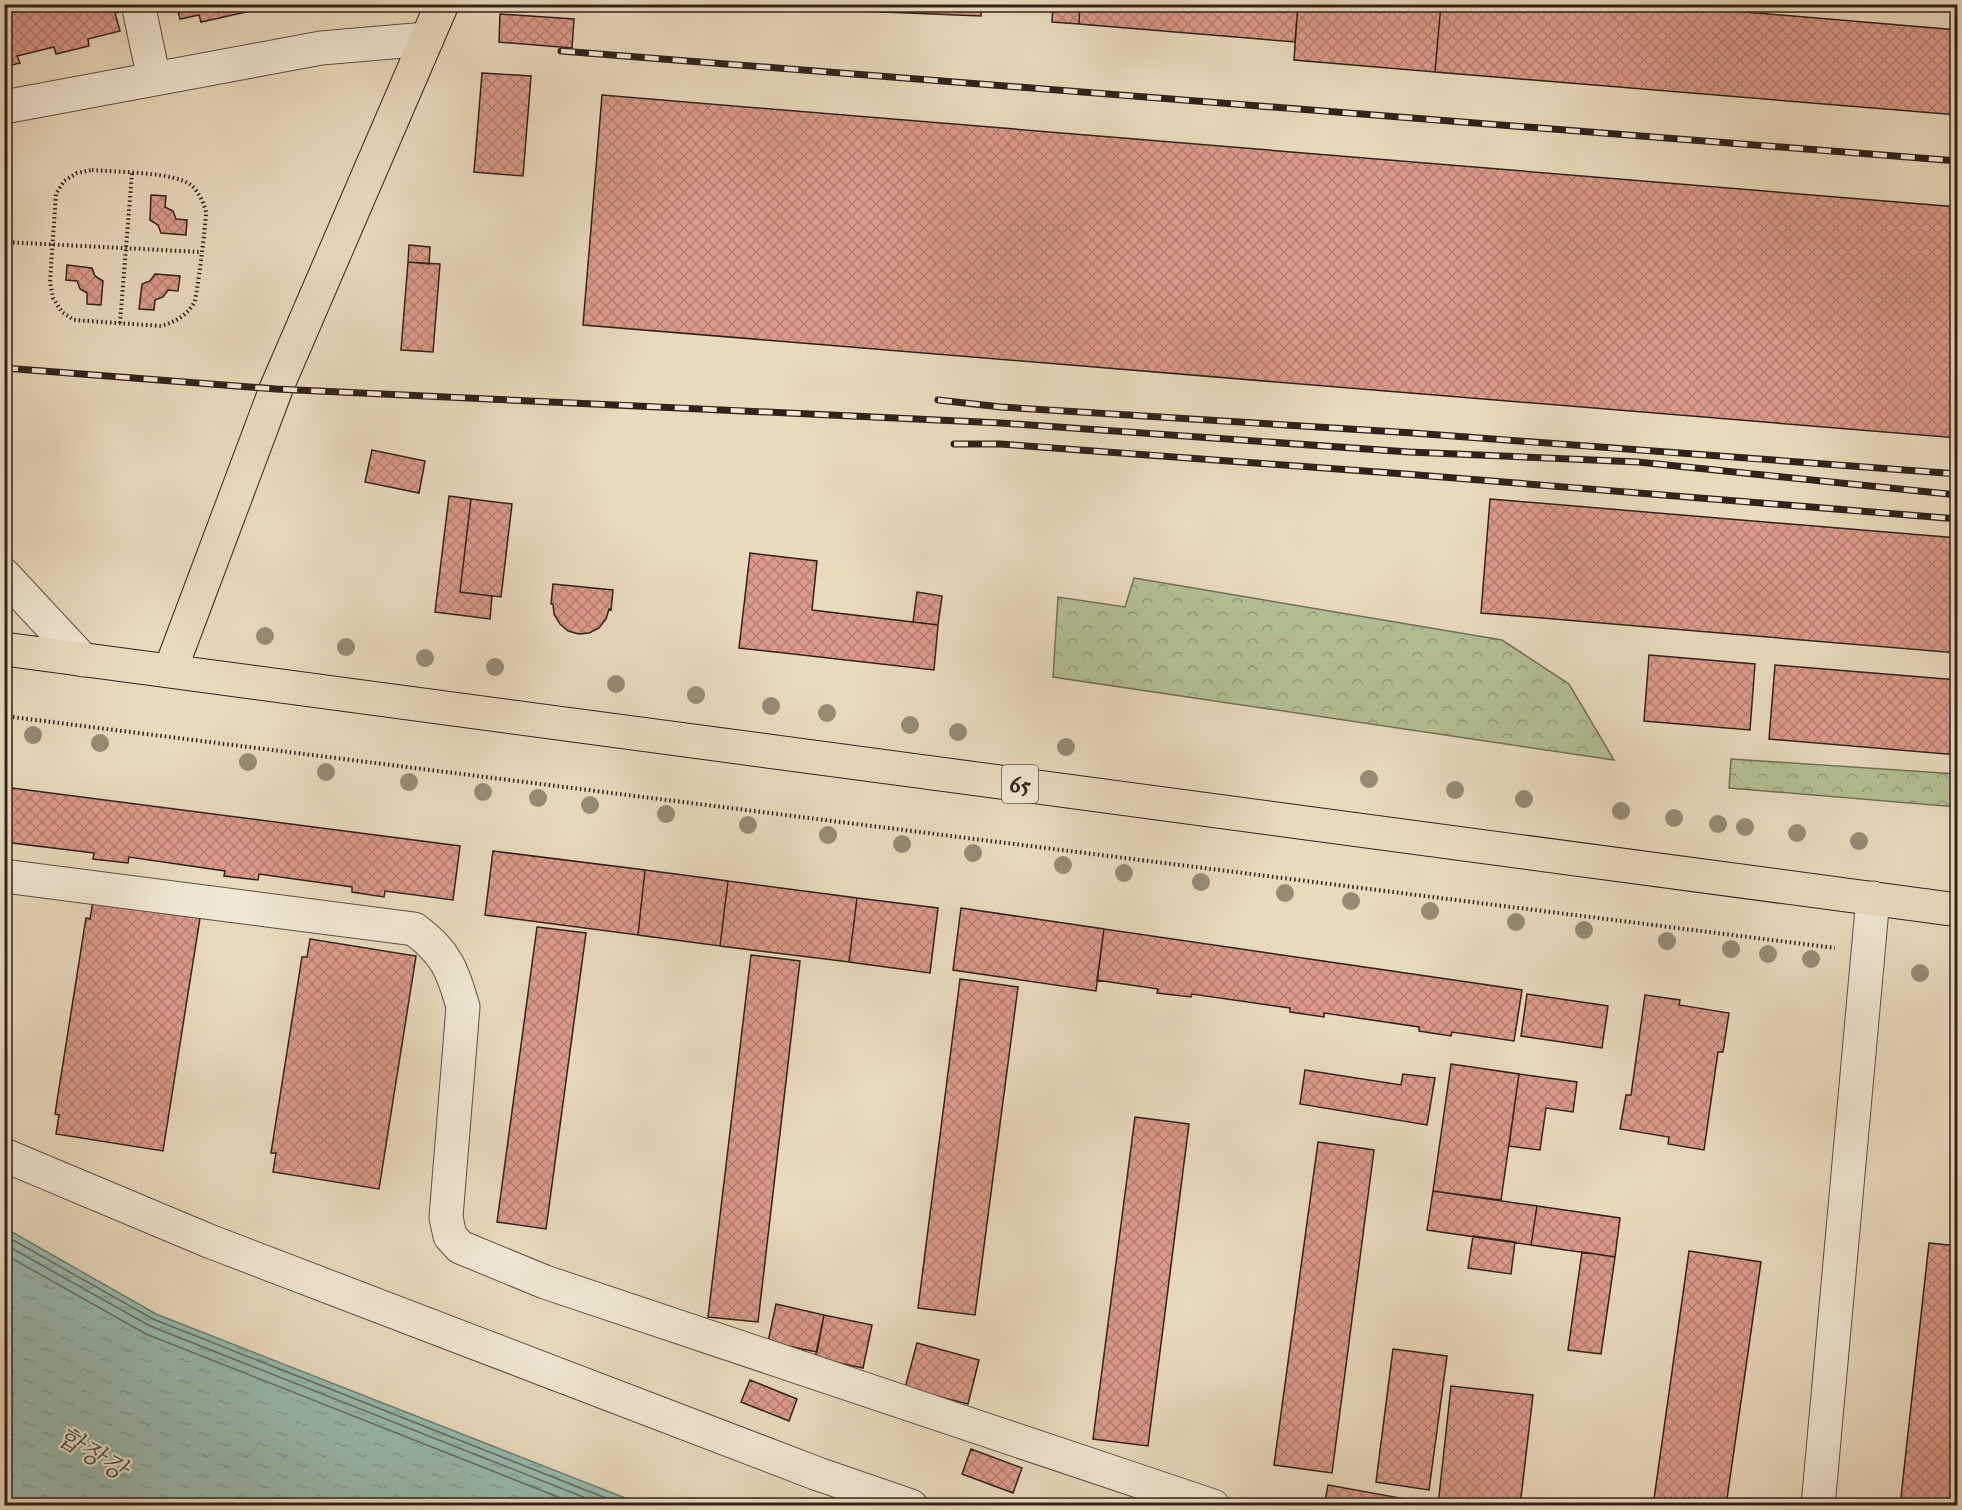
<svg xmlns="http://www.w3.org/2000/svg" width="1962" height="1510" font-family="'IM FELL Great Primer','Noto Serif KR',serif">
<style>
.forest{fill:url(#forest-crowns);stroke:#727157;stroke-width:1.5}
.water{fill:url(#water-ripples);stroke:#6e7e73;stroke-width:1.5}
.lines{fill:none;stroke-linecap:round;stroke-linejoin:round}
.shore{stroke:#646e64;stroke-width:1.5}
.building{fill:url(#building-cross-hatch);stroke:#30221a;stroke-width:1.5}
.minor-casing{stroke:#5e5042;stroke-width:35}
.major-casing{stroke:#30221a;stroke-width:35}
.path{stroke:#30221a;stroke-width:4;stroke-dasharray:1.5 3;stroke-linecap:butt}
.minor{stroke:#f1e7d3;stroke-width:33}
.major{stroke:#e9dabc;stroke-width:33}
.rail-casing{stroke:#30221a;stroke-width:7}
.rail{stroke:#f1e7d3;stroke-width:4.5;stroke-dasharray:14;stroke-linecap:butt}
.tree{fill:#958b73}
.labels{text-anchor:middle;stroke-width:4.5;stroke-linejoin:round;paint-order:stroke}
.shield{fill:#f1e7d3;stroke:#6a5d52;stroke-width:1.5}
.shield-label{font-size:22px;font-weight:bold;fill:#30221a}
.water-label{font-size:26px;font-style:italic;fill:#4f5046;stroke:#f1e7d3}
</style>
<defs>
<pattern id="forest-crowns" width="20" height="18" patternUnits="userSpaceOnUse" patternTransform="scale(1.5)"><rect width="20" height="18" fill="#b3c094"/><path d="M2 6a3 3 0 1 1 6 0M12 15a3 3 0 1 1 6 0" fill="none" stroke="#929c78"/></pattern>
<pattern id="water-ripples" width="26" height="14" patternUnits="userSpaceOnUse" patternTransform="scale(1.5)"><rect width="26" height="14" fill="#97bbae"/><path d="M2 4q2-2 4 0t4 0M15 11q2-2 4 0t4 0" fill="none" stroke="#82a095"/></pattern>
<pattern id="building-cross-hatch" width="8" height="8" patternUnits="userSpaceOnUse" patternTransform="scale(1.5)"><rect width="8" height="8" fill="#dc9b8a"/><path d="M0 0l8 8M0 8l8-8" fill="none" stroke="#b37e70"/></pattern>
</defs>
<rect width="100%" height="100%" fill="#e9dabc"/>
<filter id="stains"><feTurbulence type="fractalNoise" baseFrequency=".00333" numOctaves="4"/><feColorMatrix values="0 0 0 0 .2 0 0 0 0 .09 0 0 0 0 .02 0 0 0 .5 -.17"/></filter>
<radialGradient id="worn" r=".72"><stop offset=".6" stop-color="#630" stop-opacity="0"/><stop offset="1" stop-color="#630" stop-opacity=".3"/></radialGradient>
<path class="forest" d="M1134,578L1502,640L1569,684L1614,760L1053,677L1058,597L1125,607Z
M1731,759L1957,774V807L1729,788Z"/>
<path class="water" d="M5,1228L156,1314L643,1505H5Z"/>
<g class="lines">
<path class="shore" d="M4,1235L153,1319L626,1506
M4,1244L150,1326L606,1506
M4,1254L146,1334L581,1506"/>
</g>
<path class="building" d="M4,4H122L123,11L115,13L120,31L88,39L89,46L56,54L54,47L17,56L20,63L4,67Z
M176,4H250L251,11L201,22L199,15L180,19Z
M834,4H981V16L833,10Z
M1053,4H1080L1079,24L1052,22Z
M1080,4H1298L1295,42L1079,24Z
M1298,4H1441L1435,72L1294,60Z
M1441,4H1650L1958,30V115L1435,72Z
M500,14L574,19L572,48L499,42Z
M482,73L531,76L523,176L474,172Z
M602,95L1958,207V438L583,325Z
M151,195L166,196L165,207L173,211L176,219L187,220L186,235L161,233L158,225L150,220Z
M409,245L430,247L429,264L408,262Z
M408,262L440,264L433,352L401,350Z
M67,265L92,268L95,276L103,281L101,305L87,304V293L80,289L77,281L66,280Z
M155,274L180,276L178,291L168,290L163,297L155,300L154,310L139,309L142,284L150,281Z
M372,450L425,461L419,493L365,482Z
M449,496L471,499L460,592L492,596L490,619L435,612Z
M471,499L512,504L501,597L460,592Z
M1490,499L1958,538V653L1481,613Z
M750,553L817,561L812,610L938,625L934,670L739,648Z
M553,584L613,590L611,610L609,609L606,619L599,628L589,633L579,634L568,631L560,624L554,614L553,604H551Z
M917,592L942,596L938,625L913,622Z
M1649,655L1755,664L1750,730L1644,721Z
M1775,665L1958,680V755L1769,739Z
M4,787L460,846L453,900L385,891L384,897L352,892V887L259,874L258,880L224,876L225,871L129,857L128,863L93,859L94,853L4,842Z
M493,851L645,870L638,935L485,915Z
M645,870L728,881L720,946L638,935Z
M728,881L857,898L849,962L720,946Z
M857,898L938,908L930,973L849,962Z
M93,901L200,918L163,1151L56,1134L59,1115L55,1114L86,918L90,919Z
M961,908L1104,929L1096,991L953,970Z
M537,927L586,933L546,1229L497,1222Z
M1104,929L1522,990L1514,1041L1452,1032L1451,1036L1419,1031V1027L1324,1013V1017L1290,1012V1008L1192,994L1191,997L1157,993L1158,989L1097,980Z
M310,939L416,956L379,1189L273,1172L276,1153H271L302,957H307Z
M751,955L800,961L758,1322L708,1317Z
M960,979L1018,987L975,1315L918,1308Z
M1527,994L1608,1006L1602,1048L1521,1036Z
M1645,995L1680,1000L1679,1005L1729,1013L1723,1052H1718L1704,1150L1668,1144L1669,1137L1620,1129L1626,1095H1631Z
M1451,1064L1519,1074L1501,1200L1433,1191Z
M1305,1070L1401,1085L1403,1074L1435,1078L1427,1125L1300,1104Z
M1519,1074L1577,1082L1573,1112L1546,1108L1540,1150L1509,1146Z
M1135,1117L1189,1124L1148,1446L1093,1439Z
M1318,1142L1374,1150L1332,1473L1274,1465Z
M1433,1191L1537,1206L1531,1245L1427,1230Z
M1537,1206L1620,1218L1615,1257L1531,1245Z
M1473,1236L1515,1242L1511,1274L1468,1268Z
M1929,1243L1958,1246V1506H1900Z
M1689,1251L1761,1262L1726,1506H1653Z
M1582,1252L1615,1257L1601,1354L1568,1350Z
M776,1304L824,1315L817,1352L768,1342Z
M824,1315L872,1325L863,1368L815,1358Z
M917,1343L979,1360L968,1404L905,1388Z
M1393,1349L1447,1356L1429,1490L1376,1482Z
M750,1380L797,1399L789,1421L741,1402Z
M1451,1386L1533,1395L1520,1506H1438Z
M971,1449L1022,1468L1013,1493L962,1474Z
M1328,1485L1411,1500L1410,1506H1324Z
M1411,1500L1439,1503L1438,1506H1410Z"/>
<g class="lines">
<g class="minor-casing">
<path id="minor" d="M138,4L154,79
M4,107L321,48L427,39
M4,575L83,660
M4,876L414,929C446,952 453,971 463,1007L446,1217L450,1236L460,1247L545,1282L1213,1506
M4,1155L209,1241L818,1474L911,1506
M1818,1506L1873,898"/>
</g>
<g class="major-casing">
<path id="major" d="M4,649L1958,910
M170,671L276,389L442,4"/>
</g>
<path class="path" d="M92,170C115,172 175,172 191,185C198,191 205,204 206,213C206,222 197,298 194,303C186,316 175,322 161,326L74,320L62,312L53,298L50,282L56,194L64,181L77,173Z
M4,242L201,252
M120,323L132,173
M4,716L1835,948"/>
<use href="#minor" class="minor"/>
<use href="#major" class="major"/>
<g class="rail-casing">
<path id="rail" d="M561,51L1958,161
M4,368L276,389L1001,423L1409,452L1638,462L1958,495
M938,400L1001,407L1413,433L1958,474
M954,444H1000L1405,474L1958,519"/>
</g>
<use href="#rail" class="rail"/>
</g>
<g class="tree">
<circle cx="265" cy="636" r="9"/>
<circle cx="346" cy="647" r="9"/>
<circle cx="425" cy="658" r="9"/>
<circle cx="495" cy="667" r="9"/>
<circle cx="616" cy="684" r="9"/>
<circle cx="696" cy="695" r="9"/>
<circle cx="771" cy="706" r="9"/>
<circle cx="827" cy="713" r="9"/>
<circle cx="910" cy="725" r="9"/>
<circle cx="958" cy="732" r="9"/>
<circle cx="33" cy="735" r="9"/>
<circle cx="100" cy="743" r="9"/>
<circle cx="1066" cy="747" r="9"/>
<circle cx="248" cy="762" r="9"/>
<circle cx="326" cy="772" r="9"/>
<circle cx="1369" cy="779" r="9"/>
<circle cx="409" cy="782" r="9"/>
<circle cx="1455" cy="790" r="9"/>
<circle cx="483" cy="792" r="9"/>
<circle cx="538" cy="798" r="9"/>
<circle cx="1524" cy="799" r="9"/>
<circle cx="590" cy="805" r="9"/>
<circle cx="1621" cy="811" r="9"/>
<circle cx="666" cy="814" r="9"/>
<circle cx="1674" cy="818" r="9"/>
<circle cx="1718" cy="824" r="9"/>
<circle cx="748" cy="825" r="9"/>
<circle cx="1745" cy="827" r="9"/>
<circle cx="1797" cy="833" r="9"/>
<circle cx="828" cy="835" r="9"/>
<circle cx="1859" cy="841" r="9"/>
<circle cx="902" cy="844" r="9"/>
<circle cx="973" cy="853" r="9"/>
<circle cx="1063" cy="865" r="9"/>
<circle cx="1124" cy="873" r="9"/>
<circle cx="1201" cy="882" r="9"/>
<circle cx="1285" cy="893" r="9"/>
<circle cx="1351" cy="901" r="9"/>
<circle cx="1430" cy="911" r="9"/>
<circle cx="1516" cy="922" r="9"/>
<circle cx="1584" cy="930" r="9"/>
<circle cx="1667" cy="941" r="9"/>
<circle cx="1731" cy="949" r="9"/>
<circle cx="1768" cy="954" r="9"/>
<circle cx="1811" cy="959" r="9"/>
<circle cx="1920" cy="973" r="9"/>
</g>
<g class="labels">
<rect class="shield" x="1002" y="765" width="36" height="38" rx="4.5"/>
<g class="shield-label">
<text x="1020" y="792">65</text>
</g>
<g class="water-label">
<text transform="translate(92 1453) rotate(31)" y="9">합장강</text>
</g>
</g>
<rect width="1962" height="1510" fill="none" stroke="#e9dabc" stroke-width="24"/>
<rect x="6" y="6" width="1950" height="1498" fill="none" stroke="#30221a" stroke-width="3"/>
<rect x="12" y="12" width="1938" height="1486" fill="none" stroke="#30221a" stroke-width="1.5"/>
<rect width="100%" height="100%" filter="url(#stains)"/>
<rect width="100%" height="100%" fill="url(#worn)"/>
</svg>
